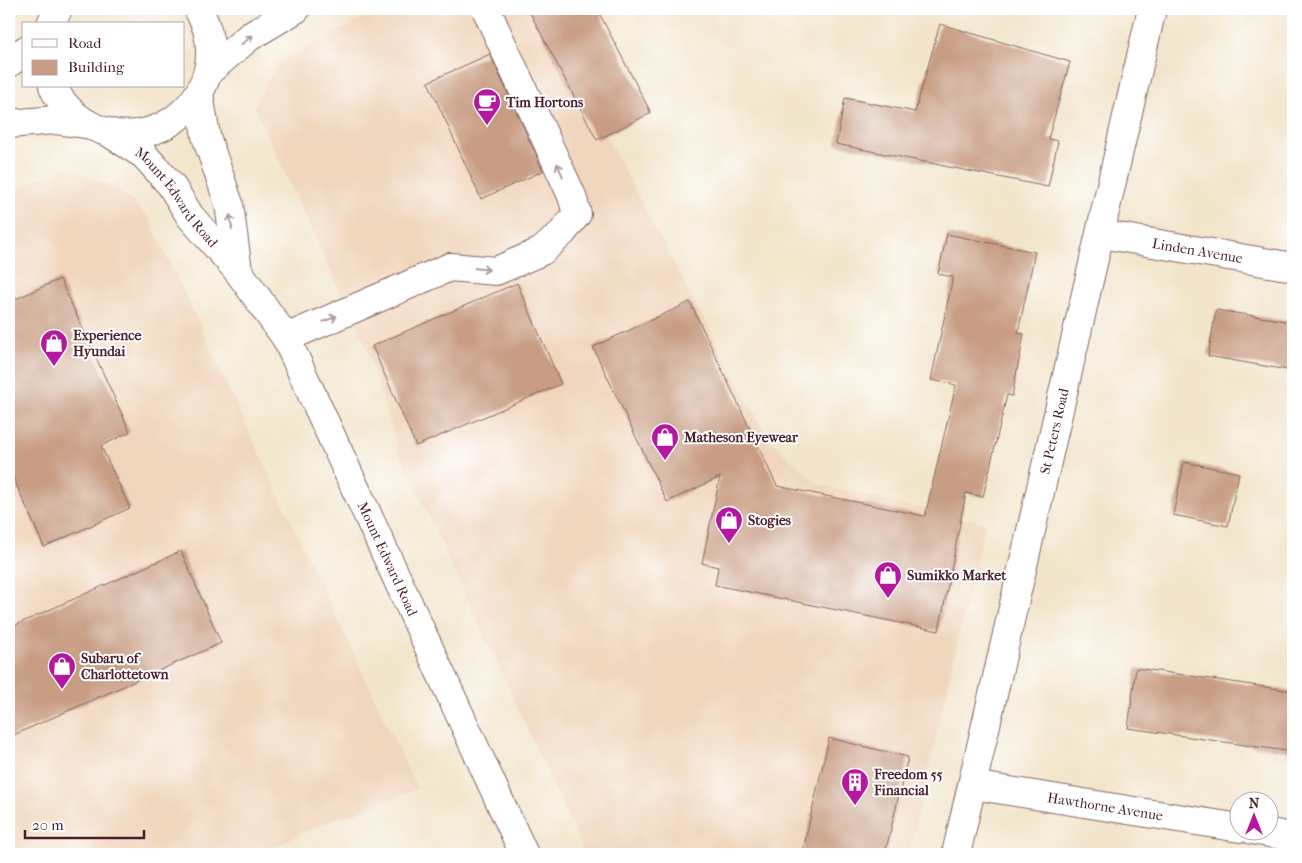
<svg xmlns="http://www.w3.org/2000/svg" width="1302" height="863" font-family="'IM FELL French Canon',serif">
<style>
.built{fill:#f0d6bc}
.building{fill:#c89d83}
.lines{fill:none;stroke-linecap:round;stroke-linejoin:round}
.minor-casing{stroke:#856463;stroke-width:30}
.major-casing{stroke:#856463;stroke-width:30}
.minor{stroke:#fff;stroke-width:28}
.major{stroke:#fff;stroke-width:28}
.oneway{stroke:#ae9aa0}
.labels{text-anchor:middle;stroke-width:4;stroke-linejoin:round;paint-order:stroke}
.poi-label{font-size:14px;font-weight:bold;fill:#4a1f2b;stroke:#fff;text-anchor:start}
.street-label{font-size:14px;fill:#4a1f2b;stroke:#fff}
</style>
<rect width="100%" height="100%" fill="#fff"/>
<filter id="ink" filterUnits="userSpaceOnUse"><feTurbulence type="fractalNoise" baseFrequency=".02" numOctaves="2"/><feDisplacementMap in="SourceGraphic" scale="10" xChannelSelector="R" yChannelSelector="G"/><feConvolveMatrix kernelMatrix="1 2 1 2 8 2 1 2 1" color-interpolation-filters="sRGB"/></filter>
<filter id="wash" filterUnits="userSpaceOnUse"><feTurbulence type="fractalNoise" baseFrequency=".0096" numOctaves="4" result="noise"/><feDisplacementMap in="SourceGraphic" scale="20" xChannelSelector="R" yChannelSelector="G"/><feGaussianBlur stdDeviation="1.12" result="paint"/><feColorMatrix in="noise" values="0 0 0 0 0 0 0 0 0 0 0 0 0 0 0 0 0 1.4 0 .05"/><feComposite in="paint" operator="in"/></filter>
<g filter="url(#wash)">
<rect width="100%" height="100%" fill="#f2e5cb"/>
<path class="built" d="M378,9H537L769,440L819,485L985,523L909,854H585L400,454L365,343L254,107L277,64Z
M65,168L116,187L149,218L417,789L313,828L258,854H9V193Z"/>
<g id="blocks">
<path class="building" d="M528,9H597L651,113L597,140Z
M940,24L1070,62L1048,139L1058,141L1048,187L836,144L845,98L915,112Z
M490,54L543,171L481,199L428,82Z
M947,234L1035,252L1018,333L1024,334L1012,396L1007,395L983,497L966,493L939,631L715,585L718,567L702,563L720,477L667,502L593,347L690,302L777,486L925,516L956,385L931,380L953,277L938,274Z
M60,279L130,432L101,446L130,508L44,547L9,468V302Z
M517,283L561,384L416,446L372,346Z
M1216,310L1293,322V371L1208,356Z
M1184,462L1239,473L1228,526L1173,515Z
M181,551L221,643L9,737V628Z
M1136,668L1293,691V752L1128,728Z
M829,738L908,757L885,854H802Z"/>
</g>
</g>
<g filter="url(#ink)">
<use href="#blocks" fill-opacity="0" stroke="#856463" stroke-width="1"/>
<g class="lines">
<g class="minor-casing">
<g id="minor">
<path d="M51,24L58,9"/>
<path d="M9,63L24,51"/>
<path d="M209,71L249,37L296,9"/>
<path d="M53,86C57,98 67,108 76,116C149,173 244,88 198,9"/>
<path d="M199,94L206,136L229,204L238,271"/>
<path d="M9,124L56,120L87,124"/>
<path id="s1" d="M108,132L144,155L171,185L190,216L238,271L286,338L524,854"/>
<path id="s2" d="M1101,234L1293,267"/>
<path d="M286,338L450,267L496,271L542,251L563,232L577,214L572,196L486,9"/>
<path id="s3" d="M972,785L1240,828"/>
<path d="M1252,830L1293,837"/>
</g>
</g>
<g class="major-casing">
<g id="major">
<path id="s4" d="M956,854L1152,9"/>
</g>
</g>
<use href="#minor" class="minor"/>
<use href="#major" class="major"/>
</g>
<defs><path id="oneway-shaft" d="M-6 0H5M1.5-3L5.5 0L1.5 3" fill="none" stroke-width="1.6" stroke-linecap="round" stroke-linejoin="round" transform="scale(1.25)"/></defs>
<g class="oneway">
<use href="#oneway-shaft" transform="translate(247 40) rotate(-37)"/>
<use href="#oneway-shaft" transform="translate(560 170) rotate(-114)"/>
<use href="#oneway-shaft" transform="translate(231 222) rotate(-98)"/>
<use href="#oneway-shaft" transform="translate(482 269) rotate(5)"/>
<use href="#oneway-shaft" transform="translate(330 319) rotate(-23)"/>
</g>
</g>
<defs>
<g id="cafe-pin" transform="scale(1.4375)"><path d="M0 17L-7.5 6A9.5 9.5 0 1 1 7.5 6Z" fill="#b5179e" stroke="#fff"/><path d="M-5.5-4.5H6V0H3Q3 3.5 0 3.5H-2.5Q-5.5 3.5-5.5 0ZM3-3.2v2h1.7v-2ZM-6 4.5H4V6H-6Z" fill="#fff"/></g>
<g id="shop-pin" transform="scale(1.4375)"><path d="M0 17L-7.5 6A9.5 9.5 0 1 1 7.5 6Z" fill="#b5179e" stroke="#fff"/><path d="M-5-2.5h2.3a2.7 3.5 0 0 1 5.4 0H5L5.5 6h-11ZM-1.5-2.5h3a1.5 2.3 0 0 0-3 0Z" fill="#fff"/></g>
<g id="building-pin" transform="scale(1.4375)"><path d="M0 17L-7.5 6A9.5 9.5 0 1 1 7.5 6Z" fill="#b5179e" stroke="#fff"/><path d="M-4-6H4V6H1V3H-1V6H-4ZM-2.5-4.3h1.7v1.8h-1.7ZM.8-4.3h1.7v1.8H.8ZM-2.5-1h1.7V.8h-1.7ZM.8-1h1.7V.8H.8Z" fill="#fff"/></g>
</defs>
<g fill-rule="evenodd">
<use href="#cafe-pin" x="487" y="102"/>
<use href="#shop-pin" x="54" y="343"/>
<use href="#shop-pin" x="665" y="437"/>
<use href="#shop-pin" x="729" y="520"/>
<use href="#shop-pin" x="888" y="575"/>
<use href="#shop-pin" x="62" y="666"/>
<use href="#building-pin" x="855" y="782"/>
</g>
<g class="labels">
<g class="poi-label">
<text x="506" y="107">Tim Hortons</text>
<text x="73" y="340">Experience<tspan x="73" dy="16">Hyundai</tspan></text>
<text x="684" y="442">Matheson Eyewear</text>
<text x="748" y="525">Stogies</text>
<text x="907" y="580">Sumikko Market</text>
<text x="81" y="663">Subaru of<tspan x="81" dy="16">Charlottetown</tspan></text>
<text x="874" y="779">Freedom 55<tspan x="874" dy="16">Financial</tspan></text>
</g>
<g class="street-label">
<text dy="5" stroke="none"><textPath href="#s1" startOffset="96">Mount Edward Road</textPath></text>
<text dy="5" stroke="none"><textPath href="#s2" startOffset="98">Linden Avenue</textPath></text>
<text dy="5" stroke="none"><textPath href="#s4" startOffset="434">St Peters Road</textPath></text>
<text dy="5" stroke="none"><textPath href="#s1" startOffset="518">Mount Edward Road</textPath></text>
<text dy="5" stroke="none"><textPath href="#s3" startOffset="135">Hawthorne Avenue</textPath></text>
</g>
</g>
<rect width="1302" height="863" fill="none" stroke="#fff" stroke-width="30"/>
<rect x="22" y="22" width="162" height="65" fill="#ffffff" stroke="#b7a5aa"/>
<rect x="32" y="39" width="25" height="8" fill="#ffffff" stroke="#b7a5aa"/>
<text x="68" y="48" font-size="15" fill="#4a1f2b">Road</text>
<rect x="32" y="60" width="25" height="15" fill="#c89d83" stroke="#b7a5aa"/>
<text x="68" y="72" font-size="15" fill="#4a1f2b">Building</text>
<g transform="translate(1254 816)"><circle r="24" fill="#ffffff" stroke="#b7a5aa"/>
<path d="M0-4L9 19L0 12L-9 19Z" fill="#b5179e"/>
<text y="-8" font-size="14" font-weight="bold" text-anchor="middle" fill="#4a1f2b">N</text>
</g>
<path d="M25 830v8h119v-8" fill="none" stroke="#4a1f2b" stroke-width="2.5"/>
<text x="32" y="830" font-size="15" fill="#4a1f2b" stroke="#ffffff" stroke-width="4" paint-order="stroke">20 m</text>
</svg>
